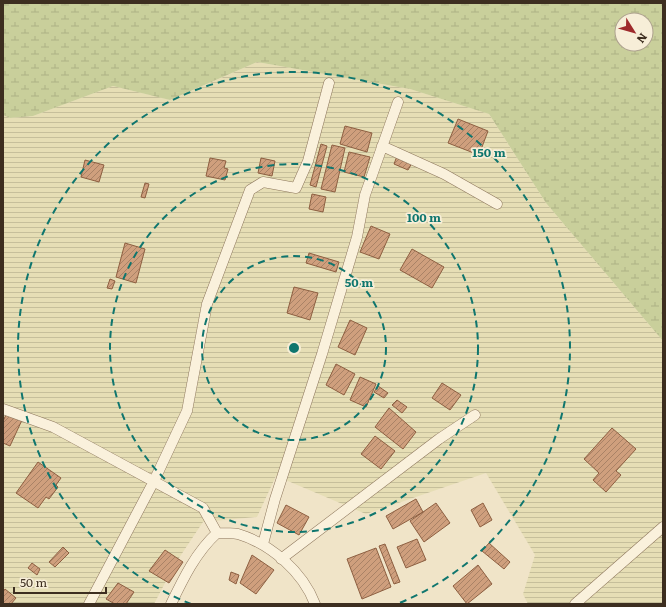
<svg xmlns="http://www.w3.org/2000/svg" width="666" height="607" font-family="Literata,serif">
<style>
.farmland{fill:url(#farmland-rules)}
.wetland{fill:url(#wetland-marsh);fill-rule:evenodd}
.building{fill:url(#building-hatch);stroke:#8d5f41}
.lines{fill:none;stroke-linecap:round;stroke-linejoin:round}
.minor-casing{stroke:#8d765c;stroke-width:11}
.minor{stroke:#faf1dc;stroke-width:10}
.ring{fill:none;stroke:#0f766e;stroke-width:2;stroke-dasharray:7 5}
.centre{fill:#0f766e;stroke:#f7eed8;stroke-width:2}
.ring-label{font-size:12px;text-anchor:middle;font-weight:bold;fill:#0f766e;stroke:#f7eed8;stroke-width:3.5;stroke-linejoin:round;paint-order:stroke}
</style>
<defs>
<pattern id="farmland-rules" width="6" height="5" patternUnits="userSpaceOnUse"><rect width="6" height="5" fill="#e6deb5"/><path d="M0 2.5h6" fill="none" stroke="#c6bf9b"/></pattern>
<pattern id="wetland-marsh" width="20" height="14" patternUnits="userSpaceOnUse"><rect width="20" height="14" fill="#c9cf9b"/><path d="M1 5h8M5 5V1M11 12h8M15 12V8" fill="none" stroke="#aeb285"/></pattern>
<pattern id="building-hatch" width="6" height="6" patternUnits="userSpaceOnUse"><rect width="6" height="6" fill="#cf9f7d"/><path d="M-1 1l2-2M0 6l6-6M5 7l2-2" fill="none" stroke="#a98266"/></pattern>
</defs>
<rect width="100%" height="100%" fill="#f0e4c8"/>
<path class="farmland" d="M257,62L410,89L489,114L546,203L663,341V604H528L523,594L535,555L486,473L366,514L276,476L257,517L203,522L175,564L154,604H3V115L10,118L33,116L113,86L171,100Z"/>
<path class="wetland" d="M3,3H663V341L546,203L489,114L410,89L257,62L170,100L113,86L33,116L10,118L3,115ZM622,20H646V44H622Z"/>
<path class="building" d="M458,119L488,131L479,155L448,143Z
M345,126L372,133L367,152L340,144Z
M321,144L327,146L316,187L310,185Z
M332,145L345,148L335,192L321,189Z
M349,152L370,157L364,177L344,172Z
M397,156L412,163L408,170L394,164Z
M210,158L226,161L224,168L228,169L225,180L206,176Z
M261,158L275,161L272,176L258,173Z
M85,160L104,165L99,182L81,177Z
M145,183L149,184L145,198L141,197Z
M312,194L326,197L323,212L309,209Z
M371,226L390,234L379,259L360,252Z
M125,243L145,249L136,283L116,277Z
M412,249L444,267L432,288L400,270Z
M309,253L339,262L336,272L306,263Z
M110,279L115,281L112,289L107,288Z
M294,287L318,293L310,320L287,313Z
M350,320L367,328L355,355L338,347Z
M336,364L355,374L344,395L326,385Z
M360,377L376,384L366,407L350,400Z
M442,383L461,395L450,410L432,398Z
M378,386L388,393L384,398L374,392Z
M397,400L407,407L402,413L392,405Z
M389,408L416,432L403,449L375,427Z
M7,413L22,420L10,446L3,443V421Z
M612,428L636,449L616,471L621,475L606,492L593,480L599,473L584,459Z
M375,436L395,451L381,469L361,454Z
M38,462L61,478L56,485L58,487L49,499L46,497L38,508L16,493Z
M416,499L423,512L393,529L386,516Z
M436,503L450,523L424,542L410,521Z
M483,503L492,520L480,527L471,510Z
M286,505L309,517L299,535L277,523Z
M417,539L426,560L406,568L397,547Z
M489,543L510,562L504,569L482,551Z
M385,544L400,582L394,584L379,546Z
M63,547L69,553L55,567L49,562Z
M376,548L391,587L362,599L347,559Z
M165,550L183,562L169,583L149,571Z
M252,555L274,570L256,594L240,583Z
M32,563L40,569L37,575L28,568Z
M478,565L492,584L467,604L453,586Z
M231,572L239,575L236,584L229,580Z
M118,583L134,592L126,604H115L106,599Z
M5,589L16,598L11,604H3V592Z"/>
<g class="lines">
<g class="minor-casing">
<path id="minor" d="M382,146L444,174L497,204
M3,409L53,427L203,508L217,533
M263,544L275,499L322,354L357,237L365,195L398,102
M281,559L439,439L475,415
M89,604L154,481L187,411L207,304L250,190L263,182L296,188L308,161L329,83
M171,604C183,579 196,552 217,533C224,533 232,533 238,534C271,544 303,572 315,604
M575,604L663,527"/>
</g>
<use href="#minor" class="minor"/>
</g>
<g class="ring">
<circle cx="294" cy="348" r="92"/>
<circle cx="294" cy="348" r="184"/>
<path d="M191 604A276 276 0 1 1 397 604"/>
</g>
<circle cx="294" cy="348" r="6" class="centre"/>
<g class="ring-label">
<text x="489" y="157">150 m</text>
<text x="424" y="222">100 m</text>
<text x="359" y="287">50 m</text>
</g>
<rect width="666" height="607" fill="none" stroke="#3d2e20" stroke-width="8"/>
<g transform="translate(634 32) rotate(127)"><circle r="19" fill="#f7eed8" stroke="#ada18e"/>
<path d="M0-3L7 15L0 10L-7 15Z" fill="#9e2a2b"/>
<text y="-6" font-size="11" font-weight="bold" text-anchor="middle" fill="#3d2e20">N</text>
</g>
<path d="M14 587v6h92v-6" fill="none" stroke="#3d2e20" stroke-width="2"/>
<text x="20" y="587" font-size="12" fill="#3d2e20" stroke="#f7eed8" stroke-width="3" paint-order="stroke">50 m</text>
</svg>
